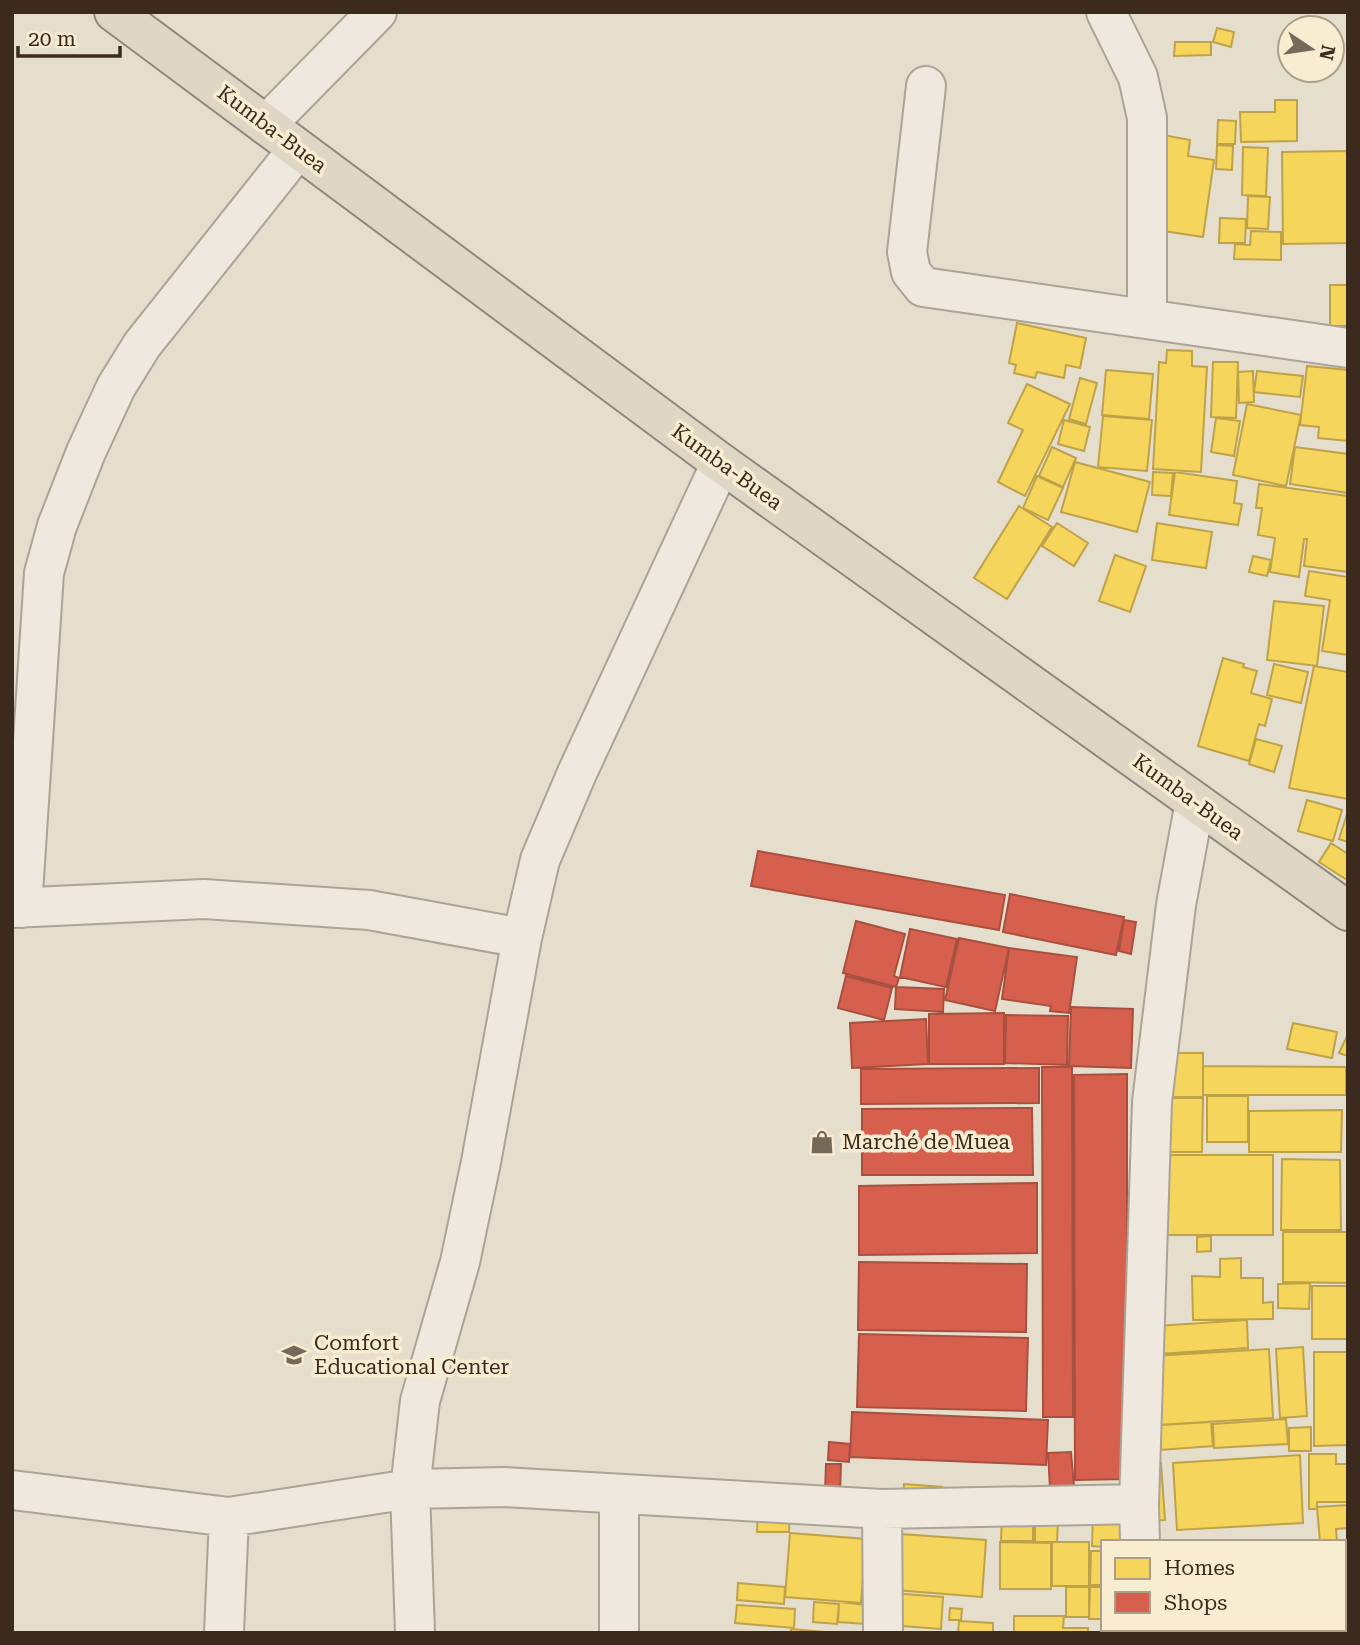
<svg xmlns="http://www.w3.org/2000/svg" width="1360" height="1645" font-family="'Roboto Serif',serif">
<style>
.homes{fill:#f6d55c;stroke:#bea249;stroke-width:2}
.shops{fill:#d6604d;stroke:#a8503f;stroke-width:2}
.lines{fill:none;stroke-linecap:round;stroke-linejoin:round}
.minor-casing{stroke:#aba395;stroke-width:42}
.trunk-casing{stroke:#90887c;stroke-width:42}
.minor{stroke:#eee8de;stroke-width:38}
.trunk{stroke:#dfd6c6;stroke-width:38}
.labels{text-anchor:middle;stroke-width:7;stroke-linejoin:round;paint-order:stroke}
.street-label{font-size:21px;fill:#3b2a1d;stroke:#f8ecd1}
.poi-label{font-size:21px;fill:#3b2a1d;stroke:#f8ecd1;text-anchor:start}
</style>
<rect width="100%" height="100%" fill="#e6decc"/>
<path class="homes" d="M1217,28L1234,32L1231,47L1213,42Z
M1175,42H1211V55L1174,56Z
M1275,100H1297V141L1241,142L1240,112H1275Z
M1218,120L1236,121L1235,144H1217Z
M1158,134L1190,140L1188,156L1214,160L1203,237L1144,228Z
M1217,145L1233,146L1232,170L1216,169Z
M1243,147L1268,148L1266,196L1242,195Z
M1348,151V243L1283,244L1282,152Z
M1248,196L1270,197L1268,229L1247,228Z
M1220,218L1246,219L1245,243H1219Z
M1251,231L1281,232V260L1234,259L1235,244L1250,245Z
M1330,285H1348V326H1330Z
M1017,323L1086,338L1080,368L1066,365L1064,378L1037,372L1035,378L1014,373L1016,365L1009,363Z
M1167,350L1192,351V366L1207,367L1201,472L1153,469L1159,362L1166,363Z
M1213,362H1238L1236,418L1211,417Z
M1307,366L1348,370V441L1318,438L1319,427L1300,425Z
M1106,370L1153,374L1149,419L1102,415Z
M1253,371L1254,402L1239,403L1238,372Z
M1257,371L1303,376L1300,397L1254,392Z
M1080,378L1097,383L1086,424L1069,419Z
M1027,384L1070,404L1025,496L998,482L1023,430L1008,423Z
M1247,404L1301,415L1286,486L1233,475Z
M1103,416L1152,420L1147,471L1098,467Z
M1216,418L1240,421L1234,456L1211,452Z
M1064,420L1090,427L1084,451L1058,444Z
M1052,447L1076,458L1063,487L1039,476Z
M1295,447L1348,454V493L1290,484Z
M1075,462L1150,482L1137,532L1061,512Z
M1153,472L1173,473L1171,496L1152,495Z
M1175,472L1237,481L1234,503L1242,504L1238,525L1169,515Z
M1037,476L1063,488L1048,520L1023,508Z
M1259,484L1348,496V572L1304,566L1307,539H1304L1299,577L1270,572L1275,538L1258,535L1262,508H1256Z
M1019,506L1052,527L1007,599L974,578Z
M1057,523L1088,543L1074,566L1042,546Z
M1157,523L1212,532L1206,568L1152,560Z
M1115,555L1146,566L1130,612L1099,601Z
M1253,556L1271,560L1267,576L1249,572Z
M1309,571L1348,577V655L1322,651L1330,600L1305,596Z
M1274,601L1324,606L1317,666L1267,660Z
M1223,658L1244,664L1243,667L1257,671L1251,693L1272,699L1265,726L1259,724L1249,761L1198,746Z
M1274,664L1308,672L1301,703L1267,695Z
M1314,666L1348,672V799L1289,788Z
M1256,739L1282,746L1274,772L1249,764Z
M1307,800L1342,810L1333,841L1298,831Z
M1348,811V842L1339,839Z
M1331,843L1348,854L1347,880L1319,862Z
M1293,1023L1337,1032L1332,1058L1287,1049Z
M1348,1034V1056L1339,1053Z
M1159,1053H1203V1097H1159Z
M1203,1066L1346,1067V1095H1203Z
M1207,1096H1248V1142H1207Z
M1154,1098H1203L1202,1152H1154Z
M1342,1110L1341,1152H1249V1111Z
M1157,1155H1273V1235H1157Z
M1282,1159L1340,1160L1341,1230H1281Z
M1283,1232H1348V1283L1283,1282Z
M1211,1236V1251L1197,1252V1237Z
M1241,1258V1278H1263V1303L1273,1302V1319L1193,1320L1192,1276L1220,1277V1259Z
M1310,1283L1309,1309L1278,1308V1284Z
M1312,1286H1348V1339H1312Z
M1247,1320L1248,1348L1158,1354L1157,1326Z
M1303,1347L1307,1416L1280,1418L1276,1349Z
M1269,1349L1273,1418L1157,1425L1153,1356Z
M1314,1352H1348V1445L1314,1446Z
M1286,1419L1288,1444L1214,1448L1213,1424Z
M1211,1422L1213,1446L1146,1451L1145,1426Z
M1311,1427V1451H1289V1428Z
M1309,1454H1336V1464H1348V1502H1317V1509H1309Z
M1300,1455L1303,1523L1177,1530L1173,1463Z
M1161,1463L1165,1520L1143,1521L1140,1464Z
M904,1484L942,1487L940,1508L903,1505Z
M1348,1505V1528L1336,1529L1337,1541L1320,1542L1317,1507Z
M758,1509L790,1510L789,1532H757Z
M1002,1513L1033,1514V1541H1001Z
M1093,1513H1127V1542H1103V1547L1092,1546Z
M1035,1519L1058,1520L1057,1542H1035Z
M790,1533L866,1539L861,1603L785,1597Z
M900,1534L986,1540L982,1597L895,1590Z
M1000,1542L1051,1543V1589H1000Z
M1052,1542H1089V1586H1052Z
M1091,1551H1103V1585H1090Z
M1344,1560H1348V1615H1344Z
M738,1583L785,1587L784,1604L737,1600Z
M1066,1587H1089V1617H1066Z
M1090,1587H1103V1619H1089Z
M891,1593L943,1597L941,1629L889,1625Z
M814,1602L839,1604L837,1624L813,1622Z
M839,1602L867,1605L866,1624L838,1622Z
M737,1605L795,1609L794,1628L735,1623Z
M950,1608L962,1609L961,1620H949Z
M1014,1616H1064L1063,1628H1088V1633H1014Z
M959,1621L993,1623V1633H958Z
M791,1629L837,1633H791Z
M1160,1629H1237V1633H1160Z"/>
<path class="shops" d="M758,851L1005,895L999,930L751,886Z
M1010,894L1124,917L1116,955L1003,932Z
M1124,920L1136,922L1131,954L1119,951Z
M856,921L905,934L894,976L899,978L896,987L843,973Z
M910,929L957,939L946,987L900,977Z
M959,938L1009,948L995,1011L945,1000Z
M1009,948L1077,957L1069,1013L1050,1011L1051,1006L1002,999Z
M846,976L892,988L884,1020L838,1008Z
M896,987L944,989L943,1012L895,1009Z
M1071,1007L1133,1009L1131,1068L1069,1066Z
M1004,1013V1064H929V1014Z
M1006,1015L1068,1016L1067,1065L1005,1063Z
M926,1019L928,1064L852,1068L850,1023Z
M1042,1067H1072L1073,1417H1043Z
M1039,1068V1103L861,1104V1069Z
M1127,1074V1479L1075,1480L1074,1075Z
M1032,1108L1033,1175H862V1109Z
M1037,1183V1253L859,1255V1186Z
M859,1262L1027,1264L1026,1332L858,1330Z
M859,1334L1028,1338L1026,1411L857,1407Z
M852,1412L1048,1420L1046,1465L850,1457Z
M829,1442L850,1444L849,1462L828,1460Z
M1071,1452L1074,1486L1050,1488L1048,1453Z
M826,1464H841L840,1492L825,1491Z"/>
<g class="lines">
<g class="minor-casing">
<path id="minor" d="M1106,12L1138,77L1147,118V319
M926,86L907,252L911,272L923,287L1348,348
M266,125L377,12
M12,908L204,899L369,910L522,938
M22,908L44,573L57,526L86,452L116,387L142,345L298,149
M12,1490L229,1517L410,1489L504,1487L882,1509L1139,1504
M882,1509L883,1633
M1140,1542L1139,1504L1152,1102L1176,905L1195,802
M1141,1629V1633
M224,1633L229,1517
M415,1633L410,1489L420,1401L460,1262L481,1162L522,938L540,860L577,773L721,463
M619,1633V1494"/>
</g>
<g class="trunk-casing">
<path id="trunk" d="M114,12L721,463L1348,911"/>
</g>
<use href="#minor" class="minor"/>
<use href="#trunk" class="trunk"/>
</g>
<defs>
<g id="shop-bare" transform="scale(1.89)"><path d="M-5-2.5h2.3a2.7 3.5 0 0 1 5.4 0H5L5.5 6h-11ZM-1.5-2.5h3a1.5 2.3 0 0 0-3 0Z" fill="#77695a" stroke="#f8ecd1" stroke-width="2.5" paint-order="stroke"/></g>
<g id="school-bare" transform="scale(1.89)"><path d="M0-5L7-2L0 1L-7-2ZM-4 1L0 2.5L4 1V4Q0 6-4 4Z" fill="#77695a" stroke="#f8ecd1" stroke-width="2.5" paint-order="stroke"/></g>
</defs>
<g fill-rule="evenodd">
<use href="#shop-bare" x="822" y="1142"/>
<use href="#school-bare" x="294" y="1355"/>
</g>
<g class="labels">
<g class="street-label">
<text transform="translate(272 129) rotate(37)" y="7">Kumba-Buea</text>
<text transform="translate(727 467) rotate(36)" y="7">Kumba-Buea</text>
<text transform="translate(1188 797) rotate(36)" y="7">Kumba-Buea</text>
</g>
<g class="poi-label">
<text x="842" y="1149">Marché de Muea</text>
<text x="314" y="1350">Comfort<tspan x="314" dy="24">Educational Center</tspan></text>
</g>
</g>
<rect width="1360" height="1645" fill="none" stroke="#3b2a1d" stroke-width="28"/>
<rect x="1101" y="1540" width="245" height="91" fill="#f8ecd1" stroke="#ac9e89" stroke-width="2"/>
<rect x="1115" y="1558" width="35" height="21" fill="#f6d55c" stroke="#ac9e89" stroke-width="2"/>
<text x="1164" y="1575" font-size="21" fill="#3b2a1d">Homes</text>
<rect x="1115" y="1592" width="35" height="21" fill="#d6604d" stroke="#ac9e89" stroke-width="2"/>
<text x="1164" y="1610" font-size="21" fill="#3b2a1d">Shops</text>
<g transform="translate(1311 49) rotate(103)"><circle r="33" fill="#f8ecd1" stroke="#ac9e89" stroke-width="2"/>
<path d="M0-5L12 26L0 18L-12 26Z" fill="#77695a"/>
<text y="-10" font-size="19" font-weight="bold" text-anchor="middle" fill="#3b2a1d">N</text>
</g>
<path d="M18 46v10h102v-10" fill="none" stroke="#3b2a1d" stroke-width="3.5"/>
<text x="28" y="46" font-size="21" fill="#3b2a1d" stroke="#f8ecd1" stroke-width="5" paint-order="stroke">20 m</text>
</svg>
